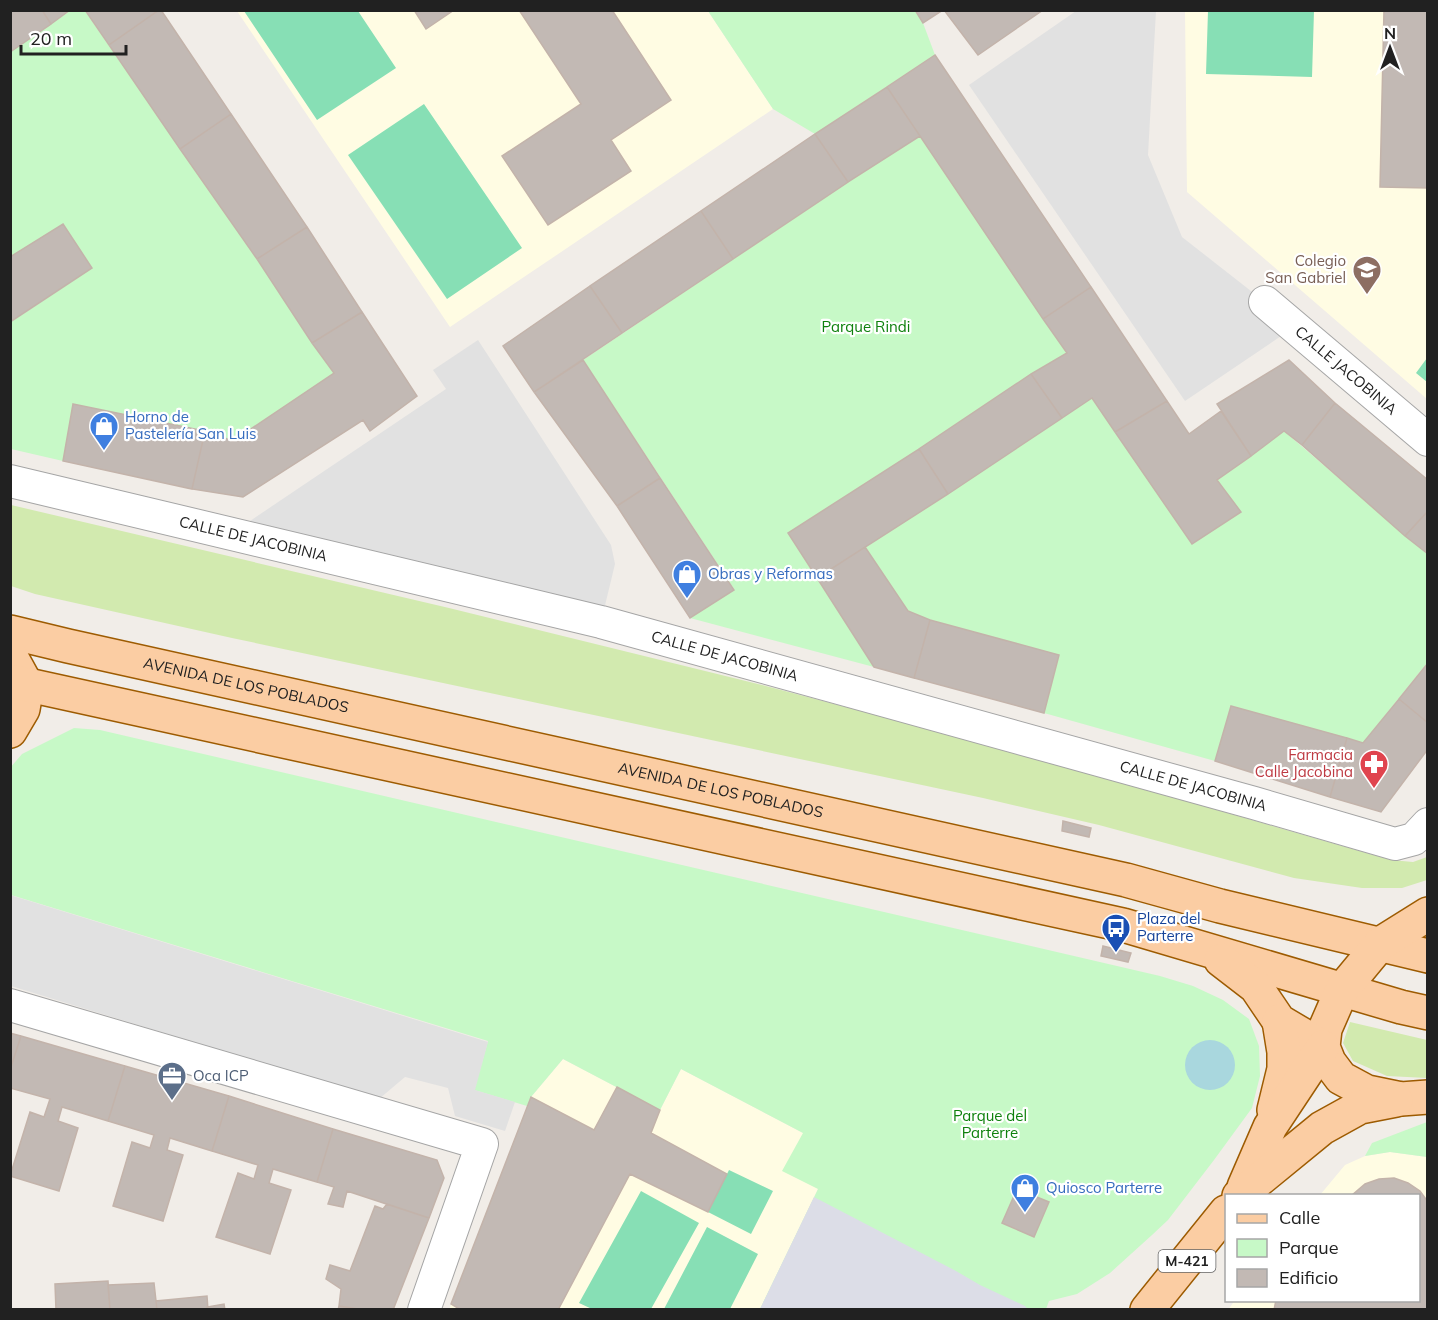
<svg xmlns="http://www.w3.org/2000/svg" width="1438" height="1320" font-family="Mulish,sans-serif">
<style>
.education{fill:#fffce3}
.grass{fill:#d2eaaf}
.park{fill:#c7f9c7}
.pitch{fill:#87dfb5}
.parking{fill:#e1e1e1}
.plaza{fill:#dcdde7}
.water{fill:#a9d7de}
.building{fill:#c2b9b4;stroke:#c3b3aa;stroke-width:1.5}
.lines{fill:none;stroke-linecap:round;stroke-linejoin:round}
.street-casing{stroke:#a5a5a5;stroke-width:34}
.primary-casing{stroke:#9d5b01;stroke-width:36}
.street{stroke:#fff;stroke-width:32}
.primary{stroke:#fbcda3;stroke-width:33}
.labels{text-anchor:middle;stroke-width:4.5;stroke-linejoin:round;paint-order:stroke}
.shield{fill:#fff;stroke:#646464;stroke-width:1.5}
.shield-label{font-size:14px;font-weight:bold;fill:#212121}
.education-label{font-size:15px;fill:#785e54;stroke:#fff;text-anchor:end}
.park-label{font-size:15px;fill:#0e810d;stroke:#fff}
.street-label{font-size:15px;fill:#212121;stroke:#fff}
.shop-label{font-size:15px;fill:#366cbe;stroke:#fff;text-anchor:start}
.health-label{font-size:15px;fill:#be3a42;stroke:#fff;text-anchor:end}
.transit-label{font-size:15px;fill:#164399;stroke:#fff;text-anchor:start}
.service-label{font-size:15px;fill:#4e5e75;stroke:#fff;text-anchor:start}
</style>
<rect width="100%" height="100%" fill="#f1ede8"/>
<path class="education" d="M237,11H708L773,109L450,327Z
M1185,11H1427V399L1187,192Z
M563,1059L660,1110L681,1069L803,1133L818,1189L760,1309L449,1310L531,1097Z
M1390,1152L1427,1157V1309L1228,1310L1235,1300H1418V1196L1320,1195L1345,1165L1365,1156Z"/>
<path class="grass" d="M11,505L449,608L762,685L998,747L1391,860L1413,862L1427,857V880L1402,888H1362L1294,878L1099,825L983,798L232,638L35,594L11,586Z
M1350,1022L1427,1040V1078L1387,1076L1353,1061L1343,1043Z"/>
<path class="park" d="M70,11H85L257,259L312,343L334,373L233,441L205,431L73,405L63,461L11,449V322L92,268L63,224L11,257L10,52Z
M708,11H915L923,23L935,55L815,134L773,109Z
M920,136L1067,353L1031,374L919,449L788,533L874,667L690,618L734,589L583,360L848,182Z
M1092,398L1192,544L1241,512L1217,480L1251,456L1284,431L1427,554V663L1363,743L1231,706L1215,761L1044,713L1059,655L930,620L908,611L865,547L948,494Z
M74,728L100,730L1160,976L1193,986L1223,1000L1249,1019L1259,1046L1260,1076L1252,1108L1214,1160L1168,1220L1152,1235L1110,1273L1077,1294L1049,1301L1046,1309H760L818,1189L782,1171L803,1133L681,1069L660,1110L563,1059L531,1097L527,1106L474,1090L488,1041L11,895L10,768L22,754Z
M1427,1122V1157L1390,1152L1365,1156L1372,1143Z"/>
<path class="pitch" d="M244,11H358L396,68L317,120Z
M1208,11H1314L1312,77L1206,74Z
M424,104L522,248L447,299L348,155Z
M1427,358V382L1416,373Z
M729,1170L773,1191L751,1234L708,1212Z
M641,1191L699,1223L651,1309H592L579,1303Z
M707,1227L758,1254L730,1309H664Z"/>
<path class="parking" d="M1076,11H1156L1148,155L1182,237L1265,302L1287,332L1185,401L969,85Z
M478,340L611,545L615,564L601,622L244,525L446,389L433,370Z
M10,895L488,1042L475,1090L515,1102L505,1131L455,1116L448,1088L405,1077L379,1099L11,986Z"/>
<path class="plaza" d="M814,1197L956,1271L980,1285L1025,1306L1028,1309H760Z"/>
<path class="water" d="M1185 1065a25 25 0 1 1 50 0a25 25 0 1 1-50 0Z"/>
<path class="building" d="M10,10H42L51,24L10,52Z
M42,10H70L51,24Z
M85,10H159L109,45Z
M159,10H161L231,114L180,149L109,45Z
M414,10H454L426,29Z
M519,10H612L671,100L611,140L631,171L548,225L502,156L581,104Z
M915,10H943L923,23Z
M944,10H1043L978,55Z
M1384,10H1428V188L1380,187Z
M935,55L1091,287L1043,319L887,87Z
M887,87L920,136L848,182L815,134Z
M231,114L307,227L257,259L180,149Z
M815,134L848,182L733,259L701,211Z
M701,211L733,259L622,333L590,286Z
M63,224L92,268L10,322V257Z
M307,227L362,312L312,343L257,259Z
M590,286L622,333L534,392L503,346Z
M1091,287L1167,401L1115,432L1092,398L1062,418L1031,374L1067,353L1043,319Z
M362,312L417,396L370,431L363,420L243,497L192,489L205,431L233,441L334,373L312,343Z
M583,360L660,478L617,506L534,392Z
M1289,360L1335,403L1302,445L1284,431L1251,456L1217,404Z
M1031,374L1062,418L948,494L919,449Z
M1167,401L1189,434L1221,411L1251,456L1217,480L1241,512L1192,544L1115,432Z
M1335,403L1428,480V511L1405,536L1302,445Z
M73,404L205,431L192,489L63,461Z
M919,449L948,494L817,578L788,533Z
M660,478L734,590L690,618L617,506Z
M1428,511V554L1405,536Z
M865,547L908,611L930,620L914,678L874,667L817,578Z
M930,620L1059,655L1044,713L914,678Z
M1428,663V723L1399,699Z
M1399,699L1428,723V749L1381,812L1330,797L1347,738L1363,743Z
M1231,706L1347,738L1330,797L1215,761Z
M1063,821L1091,828L1089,837L1062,831Z
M1103,946L1131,953L1128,962L1101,956Z
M10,1033L21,1036L10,1070Z
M21,1036L125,1066L108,1121L62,1107L58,1121L78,1128L59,1191L10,1176L30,1112L44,1117L50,1099L10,1088V1070Z
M125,1066L229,1096L212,1151L170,1138L167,1150L183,1155L163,1221L113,1206L132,1142L150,1148L154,1135L108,1121Z
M617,1087L660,1110L651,1133L727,1174L708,1212L630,1174L558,1310H461L451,1304L531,1097L594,1130Z
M229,1096L333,1129L317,1182L273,1169L269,1183L291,1190L270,1254L216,1237L238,1173L254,1179L258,1165L212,1151Z
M333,1129L437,1160L444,1178L429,1218L347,1191L343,1207L328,1204L334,1187L317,1182Z
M1394,1178L1408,1183L1420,1191L1428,1202V1310H1274L1276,1300H1418V1196H1351L1365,1184L1379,1179Z
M1017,1189L1049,1202L1034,1237L1002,1223Z
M387,1204L429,1218L393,1310H365L339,1306L341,1289L326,1279L330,1265L350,1271L375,1206L383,1209Z
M108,1281L110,1310H56L55,1284Z
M154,1283L157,1310H110L108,1285Z
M207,1296L208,1310H157L156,1301Z
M224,1304L225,1310H208L207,1307Z
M339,1306L365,1310H338Z"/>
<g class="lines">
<g class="street-casing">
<g id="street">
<path id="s1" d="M1265,302L1428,440"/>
<path id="s2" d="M10,481L601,622L1254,803L1395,844L1414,839L1428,824"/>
<path d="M10,1005L482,1144L424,1310"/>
</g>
</g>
<g class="primary-casing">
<g id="primary">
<path id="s3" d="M10,632L68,646L1126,880L1220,906L1428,956"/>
<path d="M10,655L27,686L23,709L10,731"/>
<path d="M10,681L1123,925L1401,1007L1428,1013"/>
<path d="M1428,914L1380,944L1342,990L1325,1029L1323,1047L1329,1062L1341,1078L1367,1092L1401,1099L1428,1097"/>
<path d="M1221,960L1256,987L1279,1021L1323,1047"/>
<path d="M1274,1110L1284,1069V1052L1279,1021"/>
<path d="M1244,1187L1270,1127L1323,1047"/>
<path d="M1239,1196L1322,1128L1360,1107L1396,1100"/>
<path d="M1147,1310L1226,1212"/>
</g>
</g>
<use href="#street" class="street"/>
<use href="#primary" class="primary"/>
</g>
<defs>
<g id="school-pin" transform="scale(1.5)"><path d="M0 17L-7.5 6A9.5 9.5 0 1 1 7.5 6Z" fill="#8d6e63" stroke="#fff"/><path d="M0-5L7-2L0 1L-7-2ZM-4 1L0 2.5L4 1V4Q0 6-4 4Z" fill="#fff"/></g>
<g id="shop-pin" transform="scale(1.5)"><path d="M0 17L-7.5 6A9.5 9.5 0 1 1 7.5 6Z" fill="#3f7fe0" stroke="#fff"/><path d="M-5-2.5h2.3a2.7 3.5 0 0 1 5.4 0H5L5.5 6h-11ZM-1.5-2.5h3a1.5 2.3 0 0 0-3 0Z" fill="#fff"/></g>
<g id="pharmacy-pin" transform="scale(1.5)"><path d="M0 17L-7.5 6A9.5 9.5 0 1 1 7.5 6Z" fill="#e0444e" stroke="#fff"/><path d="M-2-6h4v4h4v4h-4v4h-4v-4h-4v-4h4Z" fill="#fff"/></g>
<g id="bus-pin" transform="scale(1.5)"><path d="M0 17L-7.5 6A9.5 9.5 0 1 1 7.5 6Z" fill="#1a4fb4" stroke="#fff"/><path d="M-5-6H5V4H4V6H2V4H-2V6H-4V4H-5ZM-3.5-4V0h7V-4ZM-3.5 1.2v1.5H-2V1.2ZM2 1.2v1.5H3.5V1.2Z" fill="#fff"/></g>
<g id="office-pin" transform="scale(1.5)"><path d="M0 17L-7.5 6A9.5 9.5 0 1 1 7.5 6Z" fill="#5c6f8a" stroke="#fff"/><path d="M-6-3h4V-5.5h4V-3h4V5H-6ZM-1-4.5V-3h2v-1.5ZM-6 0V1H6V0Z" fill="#fff"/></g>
</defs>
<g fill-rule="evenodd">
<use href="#school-pin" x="1367" y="270"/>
<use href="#shop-pin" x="104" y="426"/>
<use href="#shop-pin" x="687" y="574"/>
<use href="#pharmacy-pin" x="1374" y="764"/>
<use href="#bus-pin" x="1116" y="928"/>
<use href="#office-pin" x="172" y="1076"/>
<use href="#shop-pin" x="1025" y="1188"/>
</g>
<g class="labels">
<rect class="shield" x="1158.5" y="1250" width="57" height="22" rx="4.5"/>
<g class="shield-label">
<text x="1187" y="1266">M-421</text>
</g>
<g class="education-label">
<text x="1346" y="266">Colegio<tspan x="1346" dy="17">San Gabriel</tspan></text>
</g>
<g class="park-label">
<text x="866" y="332">Parque Rindi</text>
<text x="990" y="1121">Parque del<tspan x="990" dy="17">Parterre</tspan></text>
</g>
<g class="street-label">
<text dy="5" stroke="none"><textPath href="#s1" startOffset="106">CALLE JACOBINIA</textPath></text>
<text dy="5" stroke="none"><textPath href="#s2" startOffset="250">CALLE DE JACOBINIA</textPath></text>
<text dy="5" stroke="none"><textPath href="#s2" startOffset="736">CALLE DE JACOBINIA</textPath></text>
<text dy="5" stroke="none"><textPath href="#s3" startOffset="242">AVENIDA DE LOS POBLADOS</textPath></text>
<text dy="5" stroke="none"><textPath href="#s2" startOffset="1222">CALLE DE JACOBINIA</textPath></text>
<text dy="5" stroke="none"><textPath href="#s3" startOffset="728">AVENIDA DE LOS POBLADOS</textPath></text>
</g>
<g class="shop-label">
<text x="125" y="422">Horno de<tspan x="125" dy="17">Pastelería San Luis</tspan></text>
<text x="708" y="579">Obras y Reformas</text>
<text x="1046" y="1193">Quiosco Parterre</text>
</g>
<g class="health-label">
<text x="1353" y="760">Farmacia<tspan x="1353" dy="17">Calle Jacobina</tspan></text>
</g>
<g class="transit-label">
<text x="1137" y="924">Plaza del<tspan x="1137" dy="17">Parterre</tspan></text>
</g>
<g class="service-label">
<text x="193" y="1081">Oca ICP</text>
</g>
</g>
<rect width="1438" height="1320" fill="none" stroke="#212121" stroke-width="24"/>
<rect x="1225" y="1194" width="195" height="108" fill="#ffffff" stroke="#a6a6a6" stroke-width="1.5"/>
<rect x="1237" y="1214" width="30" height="9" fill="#fbcda3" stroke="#a6a6a6" stroke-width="1.5"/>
<text x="1279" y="1224" font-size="18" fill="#212121">Calle</text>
<rect x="1237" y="1239" width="30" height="18" fill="#c7f9c7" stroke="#a6a6a6" stroke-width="1.5"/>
<text x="1279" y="1254" font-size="18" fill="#212121">Parque</text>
<rect x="1237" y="1269" width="30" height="18" fill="#c2b9b4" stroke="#a6a6a6" stroke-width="1.5"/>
<text x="1279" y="1284" font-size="18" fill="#212121">Edificio</text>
<g transform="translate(1390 48)" stroke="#ffffff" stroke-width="4.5" paint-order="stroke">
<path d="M0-4.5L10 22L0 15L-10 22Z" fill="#212121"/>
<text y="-9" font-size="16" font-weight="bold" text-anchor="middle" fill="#212121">N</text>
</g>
<path d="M21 45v9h105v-9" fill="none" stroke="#212121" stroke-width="3"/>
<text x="30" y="45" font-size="18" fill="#212121" stroke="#ffffff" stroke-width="4.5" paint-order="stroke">20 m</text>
</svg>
